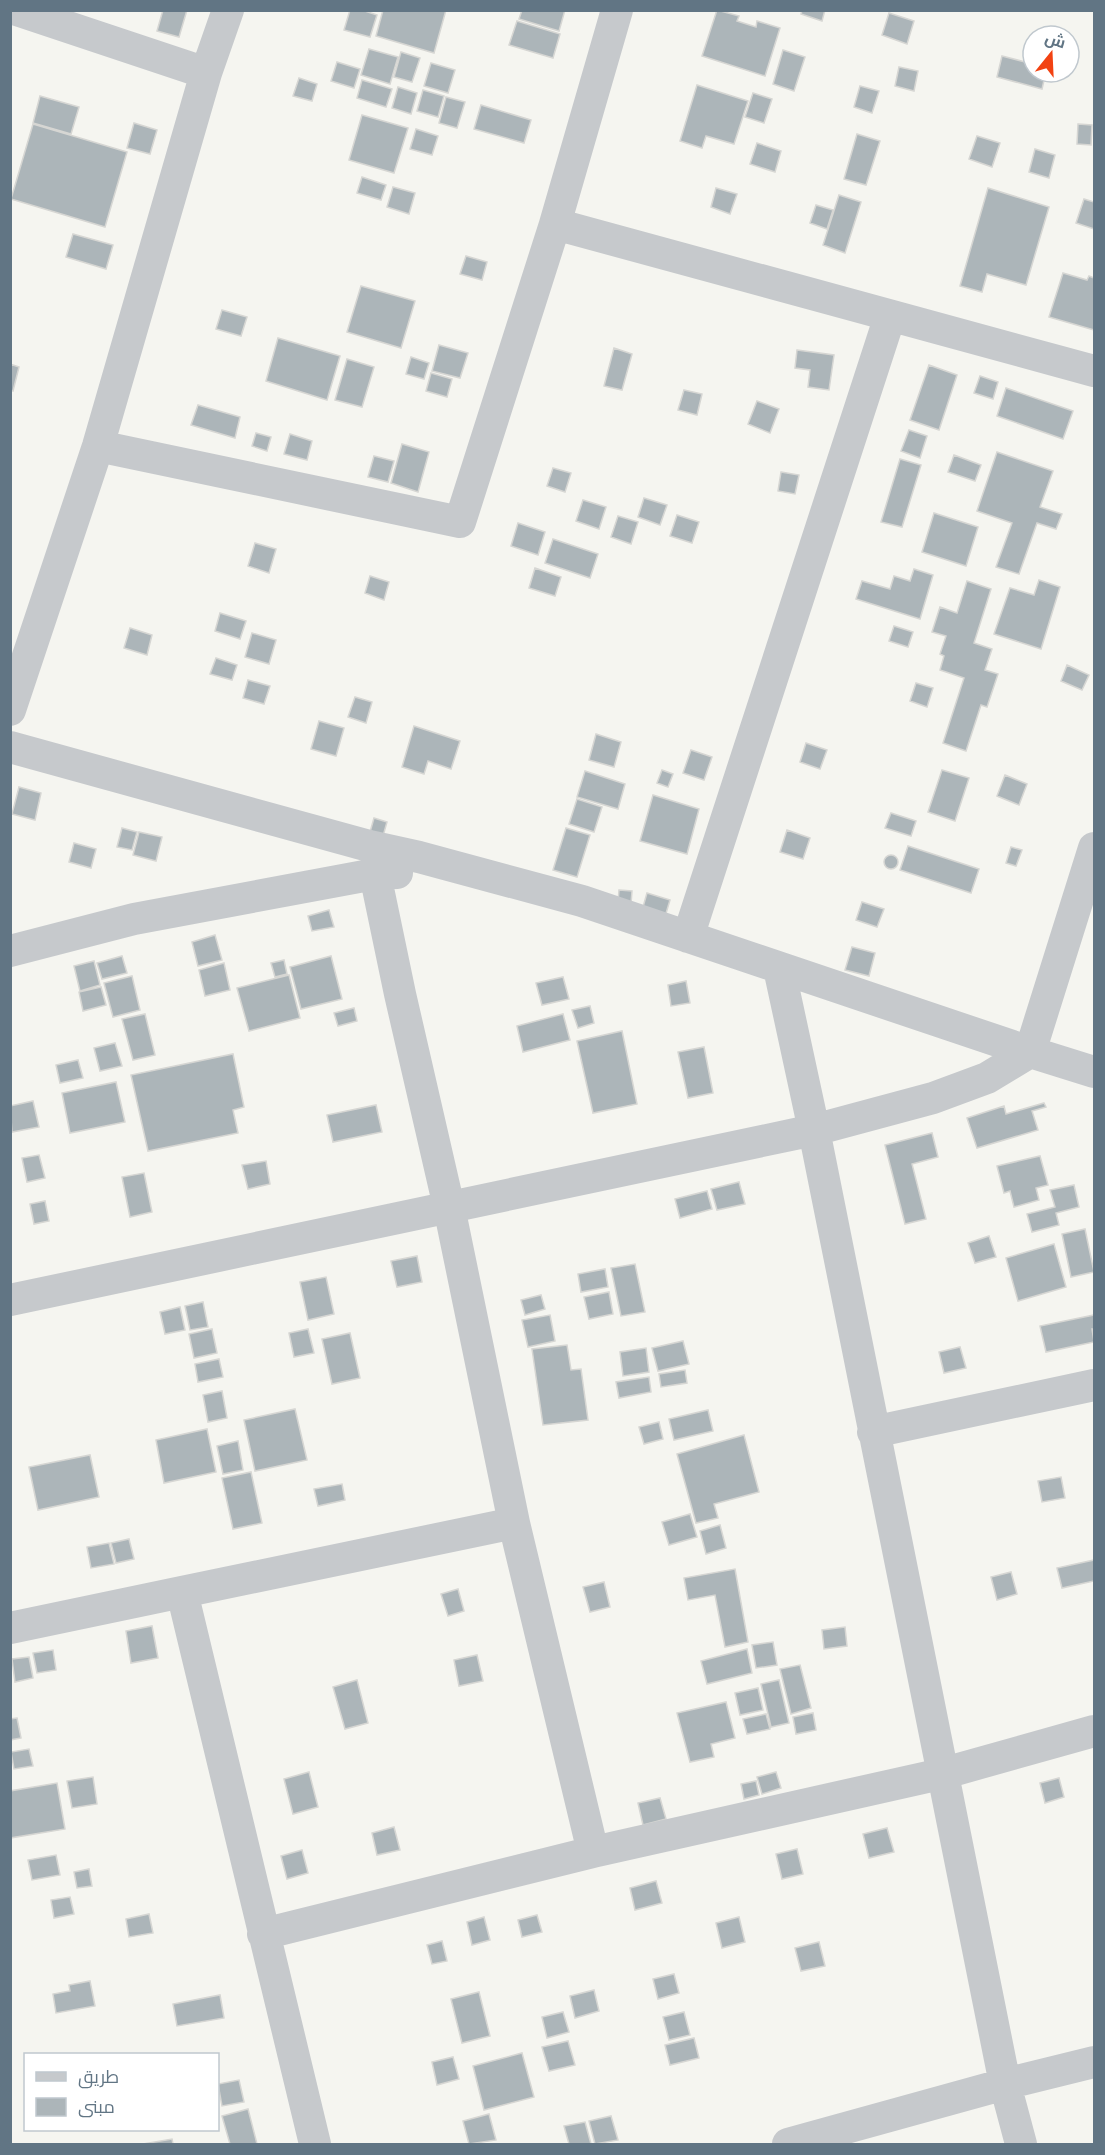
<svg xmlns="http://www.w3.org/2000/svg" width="1105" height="2155" font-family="'Varela Round',Cairo,sans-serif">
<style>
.building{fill:#acb5b9;stroke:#d6d6d3;stroke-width:1.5}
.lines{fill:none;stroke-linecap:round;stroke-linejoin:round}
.minor{stroke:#c6c9cc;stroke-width:32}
</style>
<rect width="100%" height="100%" fill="#f5f5f0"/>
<path class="building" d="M163,10H187L179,37L157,31Z
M350,10H362L377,15L370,37L344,30Z
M383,10H446L434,53L376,36Z
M522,10H565L559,31L519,19Z
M717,10L739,16L737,21L756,27L757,21L780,28L765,76L702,56Z
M802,10H825L822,21L801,14Z
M889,13L914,21L907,44L882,35Z
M517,21L560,34L553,58L509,45Z
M369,49L398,57L390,84L361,75Z
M783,50L805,57L794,91L773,84Z
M401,52L420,58L412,82L394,77Z
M1002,56L1033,64V72H1046L1042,89L997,77Z
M337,62L360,69L354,88L331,81Z
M431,63L455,70L448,93L424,86Z
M899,67L918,71L914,91L895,86Z
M299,78L317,84L312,101L293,96Z
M362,80L392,89L386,107L357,98Z
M697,85L748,101L734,144L706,136L702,148L680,141Z
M860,86L879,91L872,113L854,107Z
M398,87L417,93L411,114L392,108Z
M423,90L444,96L438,117L417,111Z
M753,93L772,99L764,123L745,117Z
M40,96L79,107L71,134L33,123Z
M446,97L465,102L457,128L439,123Z
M481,105L531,120L524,143L474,129Z
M362,115L408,128L394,173L349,160Z
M134,123L157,130L150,154L127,148Z
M33,124L127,152L105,227L11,199Z
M1078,124L1092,125L1091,145L1077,144Z
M416,129L438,136L432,155L410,149Z
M857,134L880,141L866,185L844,179Z
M977,136L1000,143L992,167L969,159Z
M757,143L781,151L775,172L750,164Z
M1035,149L1055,155L1049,178L1029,172Z
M362,177L386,185L381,200L357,193Z
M393,187L415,193L409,214L387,207Z
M716,188L737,194L730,214L711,207Z
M988,188L1049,207L1026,285L987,274L982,292L960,286Z
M839,195L861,202L845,253L823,245Z
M1084,199L1094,202V229L1076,223Z
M816,205L833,210L827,229L810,223Z
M73,234L113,245L106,269L66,257Z
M466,256L487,262L482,280L460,274Z
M1063,273L1087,280L1089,276L1094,278V330L1049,317Z
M361,286L415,301L401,348L347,332Z
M222,310L247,317L241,336L216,329Z
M278,338L340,356L327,400L266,381Z
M439,345L468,353L460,378L432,371Z
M614,348L632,354L622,390L604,386Z
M797,350L834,355L829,390L808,387L810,370L795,368Z
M411,357L429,363L424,379L406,374Z
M347,359L374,367L362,407L335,400Z
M10,364L19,367L13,391L10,390Z
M929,365L957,375L939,430L910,420Z
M431,373L452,379L447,397L426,391Z
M980,376L998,382L993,399L974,393Z
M1006,388L1073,411L1063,439L997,416Z
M684,390L702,394L697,415L678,410Z
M757,401L779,409L770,433L748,424Z
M198,405L240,417L235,438L191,425Z
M909,430L927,436L920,458L901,451Z
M256,433L271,437L267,451L252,446Z
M290,434L312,441L307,460L284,454Z
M402,444L429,452L418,492L391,483Z
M997,452L1053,471L1040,507L1062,514L1056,529L1037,523L1019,574L996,567L1012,523L977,511Z
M954,455L981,465L975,481L948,472Z
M374,456L394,461L388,482L368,477Z
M900,459L921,465L902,527L881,522Z
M553,468L571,473L565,492L547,486Z
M781,472L799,475L795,494L778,491Z
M644,498L667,505L660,525L638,517Z
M583,500L606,507L599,529L576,521Z
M934,513L978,527L966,566L922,552Z
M677,515L699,522L692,543L670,536Z
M618,516L638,522L631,544L611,537Z
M518,523L545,532L538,555L511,546Z
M553,539L598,554L590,578L545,563Z
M255,543L276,549L269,573L248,566Z
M535,568L561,577L555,596L529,588Z
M914,569L933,575L920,619L856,599L862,581L890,589L894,576L910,581Z
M370,576L389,582L384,600L365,593Z
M1039,580L1060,587L1041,649L994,634L1010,588L1034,595Z
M967,581L991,589L974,643L992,649L985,670L998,674L987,707L981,705L966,751L943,743L964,678L940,670L944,656L940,654L946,636L932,632L940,607L957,613Z
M220,613L246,621L240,639L215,631Z
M894,626L913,632L908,647L889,641Z
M130,628L152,635L147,655L124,648Z
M252,633L276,640L269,664L245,657Z
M216,658L237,665L232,680L210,674Z
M1067,665L1089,675L1082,690L1061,681Z
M248,680L270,686L264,704L243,698Z
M916,683L933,688L927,707L910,701Z
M355,697L372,702L366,723L348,717Z
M319,721L344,728L336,756L311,749Z
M414,726L460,741L451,769L428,761L424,774L402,767Z
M596,734L621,742L614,767L589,760Z
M806,743L827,750L820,769L800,762Z
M691,750L712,757L704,780L683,773Z
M662,770L673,774L668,787L657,783Z
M942,770L969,778L955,821L928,812Z
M585,771L625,784L618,809L577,797Z
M1005,775L1027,784L1019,805L997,796Z
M19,787L41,793L35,820L12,814Z
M653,795L699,809L687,854L640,841Z
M577,799L602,807L594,832L569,824Z
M891,813L916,821L911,836L885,828Z
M374,818L387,822L383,836L370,832Z
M122,828L137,832L132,850L117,847Z
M566,828L590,835L577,877L553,870Z
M787,830L810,838L803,859L780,852Z
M139,832L162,837L156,861L133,855Z
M74,843L96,849L91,868L69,862Z
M908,846L979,869L971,893L900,870Z
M1011,847L1022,850L1016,866L1006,863Z
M884 862a7 7 0 1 1 14 0a7 7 0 1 1-14 0Z
M619,890L632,891L631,904L618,902Z
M647,893L670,900L664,920L641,914Z
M862,902L884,909L877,927L856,920Z
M329,910L334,927L312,931L308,916Z
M215,935L222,960L198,966L192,942Z
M852,947L875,953L869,976L845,970Z
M122,956L127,973L102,979L97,963Z
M331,956L342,999L301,1009L290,967Z
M284,960L287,974L275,977L271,963Z
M94,961L100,985L80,991L74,966Z
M224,963L230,990L205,996L199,970Z
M289,975L300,1018L249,1031L237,988Z
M132,976L140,1010L113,1017L104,983Z
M563,977L569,999L542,1005L536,983Z
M686,981L690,1003L671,1006L668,985Z
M101,987L106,1005L83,1011L79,992Z
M590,1006L594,1023L578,1028L572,1010Z
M354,1008L357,1021L338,1026L334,1013Z
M145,1014L155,1055L133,1060L122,1019Z
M563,1014L570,1040L523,1052L517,1026Z
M622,1031L637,1104L593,1113L577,1041Z
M115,1043L122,1066L100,1071L94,1048Z
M704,1047L713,1093L688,1098L678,1052Z
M233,1054L244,1107L233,1110L238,1133L148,1151L131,1075Z
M78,1060L83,1078L60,1083L56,1065Z
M116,1082L125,1122L70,1133L62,1093Z
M33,1101L39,1127L12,1132L10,1106Z
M1044,1103L1046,1107L1032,1111L1038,1130L977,1148L967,1118L1004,1106L1006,1114Z
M376,1105L382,1132L333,1142L327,1115Z
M932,1133L938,1157L912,1164L926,1219L905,1224L885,1145Z
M39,1155L45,1178L27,1182L22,1158Z
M1040,1156L1048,1185L1036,1188L1039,1200L1014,1207L1010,1191L1004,1193L997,1166Z
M266,1161L270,1184L248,1189L242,1165Z
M144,1173L152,1212L130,1217L122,1177Z
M739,1182L745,1204L717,1210L711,1189Z
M1074,1185L1079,1207L1056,1213L1059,1225L1032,1232L1027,1214L1055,1207L1050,1190Z
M707,1191L712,1209L680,1218L675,1199Z
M45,1201L49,1221L34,1224L30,1204Z
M1085,1229L1094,1272L1071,1277L1062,1234Z
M989,1236L996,1257L975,1263L968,1243Z
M1054,1244L1066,1287L1018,1301L1006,1258Z
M417,1256L422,1282L397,1287L391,1261Z
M635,1264L645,1312L621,1316L611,1268Z
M605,1269L608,1287L581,1292L578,1274Z
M326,1277L334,1314L308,1320L300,1282Z
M609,1292L613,1314L589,1319L584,1297Z
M541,1295L545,1309L525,1315L521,1300Z
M203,1302L208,1327L190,1330L185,1306Z
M180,1307L185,1330L165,1334L160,1312Z
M550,1315L555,1341L528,1347L522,1320Z
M1094,1315V1329H1092L1094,1342L1046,1352L1040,1326Z
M212,1329L217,1353L194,1358L189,1334Z
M308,1329L314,1353L294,1357L289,1333Z
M350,1333L360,1378L332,1384L322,1339Z
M683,1341L689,1364L658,1371L652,1348Z
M567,1345L571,1370L581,1369L588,1420L543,1425L532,1349Z
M960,1347L966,1368L944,1373L939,1352Z
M646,1348L649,1372L623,1376L620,1352Z
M219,1359L223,1377L198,1382L195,1364Z
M685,1370L687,1383L661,1387L659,1374Z
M649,1377L651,1392L619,1398L616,1382Z
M222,1391L227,1418L208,1422L203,1395Z
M295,1409L307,1460L255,1471L244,1420Z
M708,1410L713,1431L674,1440L669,1419Z
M659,1422L663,1439L644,1444L639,1427Z
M207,1429L216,1472L164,1483L156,1440Z
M744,1435L759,1492L714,1504L718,1518L696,1523L677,1454Z
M238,1441L243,1470L223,1474L217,1446Z
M90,1455L99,1497L38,1510L29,1467Z
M251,1472L262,1523L233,1529L222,1478Z
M1061,1477L1065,1498L1042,1502L1038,1481Z
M342,1484L345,1500L318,1506L314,1489Z
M690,1514L697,1537L669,1545L662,1522Z
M720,1525L726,1548L706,1554L700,1531Z
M129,1539L134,1559L116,1563L111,1543Z
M109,1543L114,1564L91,1568L87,1547Z
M1094,1560V1581L1062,1588L1057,1568Z
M735,1569L748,1642L725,1647L715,1595L688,1600L684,1578Z
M1011,1572L1017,1594L997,1600L991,1577Z
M604,1582L610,1607L590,1612L583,1587Z
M458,1589L464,1611L448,1616L441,1594Z
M152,1626L158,1658L131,1663L126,1631Z
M845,1627L847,1646L824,1649L822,1630Z
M773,1642L777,1665L756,1668L752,1645Z
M747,1649L752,1673L707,1684L701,1661Z
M53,1650L56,1670L37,1673L33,1653Z
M477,1655L483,1681L459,1686L454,1660Z
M29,1657L33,1678L15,1682L12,1659Z
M800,1665L811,1708L791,1714L780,1669Z
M357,1680L368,1723L345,1729L333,1687Z
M779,1680L789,1723L771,1727L761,1684Z
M758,1688L763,1710L740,1715L735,1693Z
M726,1702L735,1738L711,1744L714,1757L690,1762L677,1713Z
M813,1713L816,1730L796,1734L793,1717Z
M766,1714L770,1729L747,1734L743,1719Z
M17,1718L21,1738L10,1740V1719Z
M29,1749L33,1766L14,1769L11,1752Z
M309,1772L318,1807L293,1814L284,1779Z
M776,1772L781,1788L762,1794L757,1777Z
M93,1777L97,1804L72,1808L67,1781Z
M1059,1778L1064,1797L1045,1803L1040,1783Z
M756,1781L759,1795L744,1799L741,1784Z
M57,1783L65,1829L10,1838V1791Z
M660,1798L666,1819L643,1825L638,1803Z
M394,1827L400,1850L377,1855L372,1833Z
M887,1828L894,1852L869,1858L863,1834Z
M797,1849L803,1874L782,1879L776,1854Z
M302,1850L308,1873L287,1879L281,1856Z
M56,1855L60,1875L32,1880L28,1860Z
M89,1869L92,1886L77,1888L74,1872Z
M656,1881L662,1903L635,1910L630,1888Z
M70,1897L74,1914L54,1918L51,1900Z
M149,1914L153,1933L129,1937L126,1919Z
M537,1915L542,1932L522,1937L518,1920Z
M484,1917L490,1940L472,1945L467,1922Z
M739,1917L745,1942L722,1948L716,1923Z
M442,1941L447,1961L432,1964L427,1945Z
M819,1942L825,1966L801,1971L795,1948Z
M674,1974L679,1993L658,1999L653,1979Z
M90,1981L95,2006L56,2013L53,1994L70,1991L69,1985Z
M594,1990L599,2011L575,2018L570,1996Z
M479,1992L490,2036L462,2043L451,1999Z
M220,1995L224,2018L177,2026L173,2004Z
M563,2012L569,2032L547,2038L542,2017Z
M684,2012L690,2035L669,2040L663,2017Z
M694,2038L699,2058L670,2065L665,2045Z
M568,2041L575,2065L549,2071L542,2047Z
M522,2053L534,2097L484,2110L473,2066Z
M453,2057L459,2079L437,2085L432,2062Z
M239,2080L244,2102L222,2106L218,2084Z
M248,2109L257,2144H230L222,2116Z
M489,2114L496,2140L469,2144L463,2121Z
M611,2116L618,2140L595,2144L589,2121Z
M585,2122L591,2144H569L564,2126Z
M172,2139L173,2144H143Z"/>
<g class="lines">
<path class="minor" d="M17,10L206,73
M617,10L555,224L1094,371
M98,446L460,522L555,224
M10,710L98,446L206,73L228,10
M10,747L369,846L419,857L582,901L1030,1052L1094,848
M375,874L400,994L449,1207L514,1523L593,1852L941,1774L1094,1731
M688,937L890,316
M10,951L134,919L375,874L397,873
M779,968L814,1130L1005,2084L1021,2144
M10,1300L814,1130L933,1098L987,1078L1030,1052L1094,1072
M873,1432L1094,1385
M182,1592L514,1523
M10,1628L182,1592L315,2144
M263,1934L593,1852
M788,2144L1005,2084L1094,2062"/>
</g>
<rect width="1105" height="2155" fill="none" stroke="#617584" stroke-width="24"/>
<rect x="24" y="2053" width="195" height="78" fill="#ffffff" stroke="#c0c8ce" stroke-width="1.5"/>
<rect x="36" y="2072" width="30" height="9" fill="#c6c9cc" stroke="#c0c8ce" stroke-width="1.5"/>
<text x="78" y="2083" font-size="18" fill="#617584">طريق</text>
<rect x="36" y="2098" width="30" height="18" fill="#acb5b9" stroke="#c0c8ce" stroke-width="1.5"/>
<text x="78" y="2113" font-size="18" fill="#617584">مبنى</text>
<g transform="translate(1051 54) rotate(18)"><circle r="28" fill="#ffffff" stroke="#c0c8ce" stroke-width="1.5"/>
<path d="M0-4.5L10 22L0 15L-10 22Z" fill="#f24212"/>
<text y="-9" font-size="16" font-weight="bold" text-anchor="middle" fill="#617584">ش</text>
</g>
</svg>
